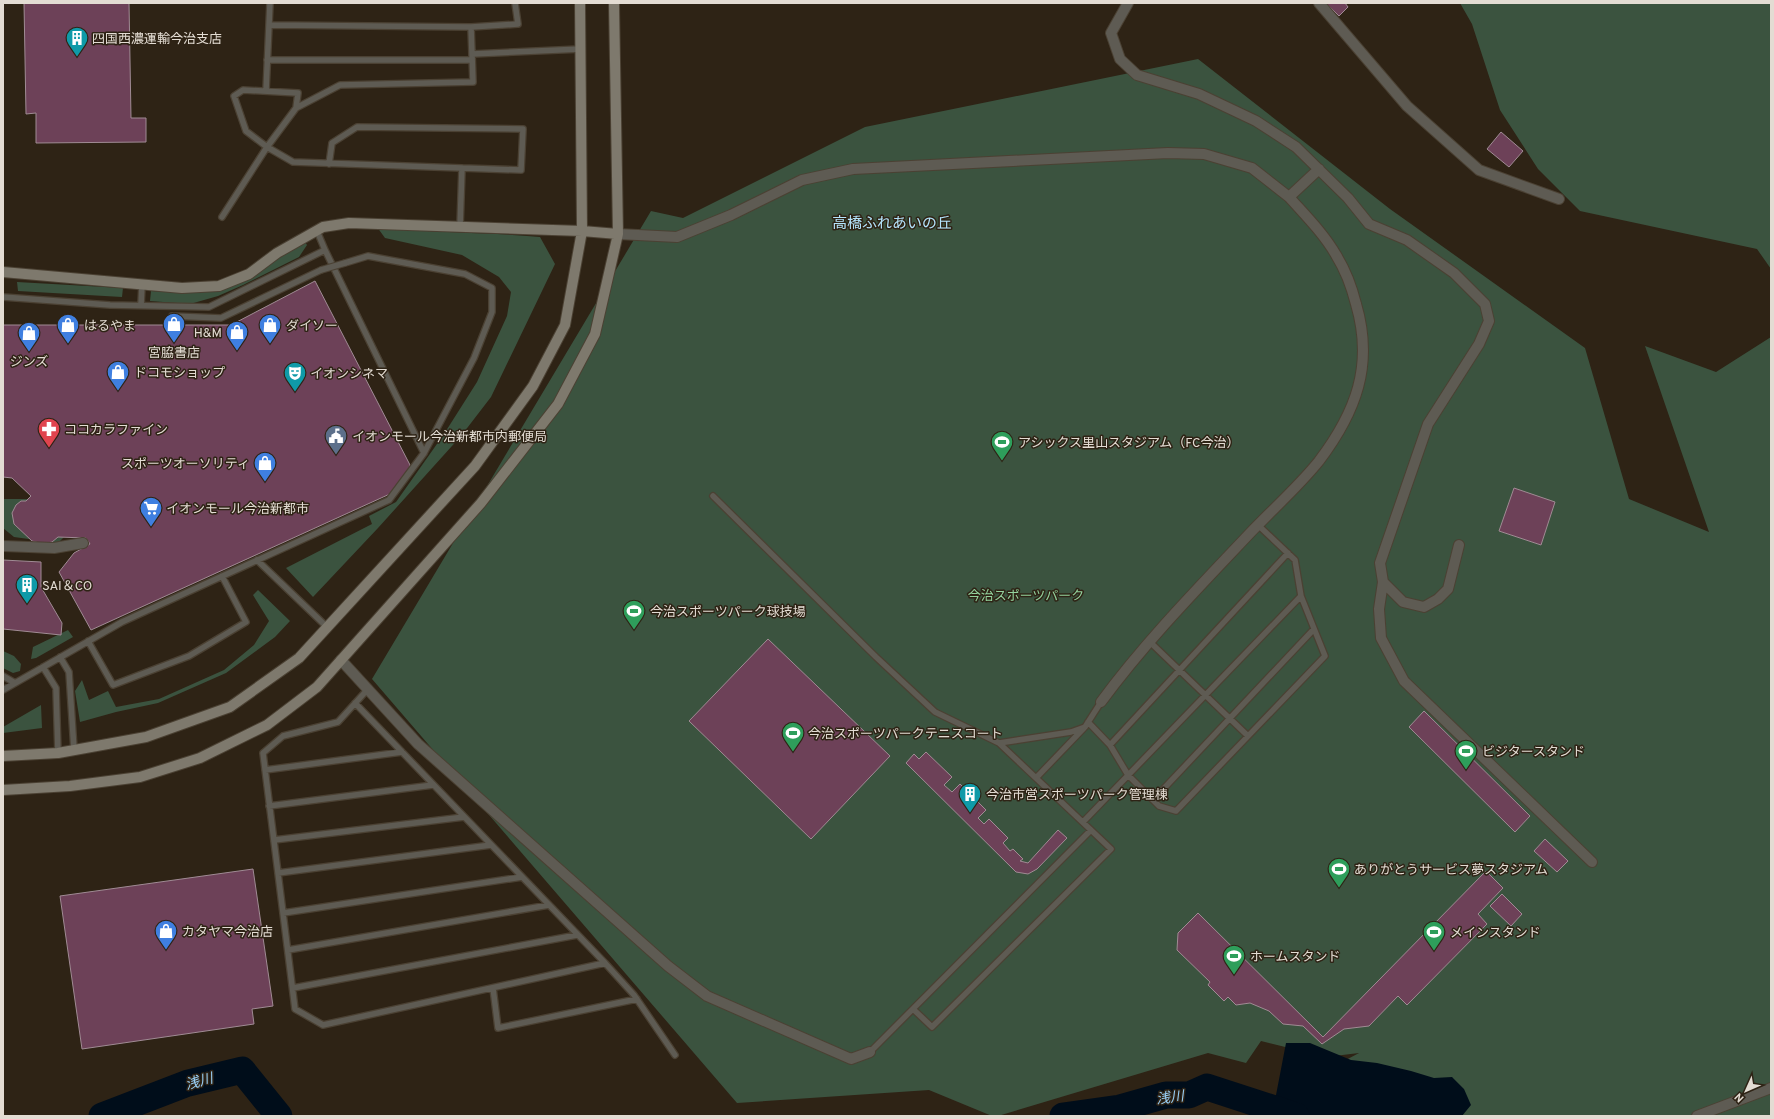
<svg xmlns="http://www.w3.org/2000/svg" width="1774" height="1119" font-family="Overpass,'Noto Sans JP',sans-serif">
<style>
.green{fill:#3b533f}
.water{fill:#000d1a}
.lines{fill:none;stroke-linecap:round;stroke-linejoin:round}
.river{stroke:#000d1a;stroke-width:27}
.building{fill:#6d4158;stroke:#a08b94}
.lane-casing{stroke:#4b4133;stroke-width:8}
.street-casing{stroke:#4b4133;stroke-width:12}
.secondary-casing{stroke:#4b4133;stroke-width:12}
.lane{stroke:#5e5b53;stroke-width:5.5}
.street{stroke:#5e5b53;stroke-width:10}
.secondary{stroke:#7e796d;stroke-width:10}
.lane-bridge-casing{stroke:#4b4133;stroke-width:8;stroke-linecap:butt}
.lane-bridge{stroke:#5e5b53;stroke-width:5.5}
.labels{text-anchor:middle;stroke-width:3;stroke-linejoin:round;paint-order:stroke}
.poi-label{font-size:13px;fill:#e3dcd3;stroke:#2e2315;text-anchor:start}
.park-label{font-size:13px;fill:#93d29d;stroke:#2e2315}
.water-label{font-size:14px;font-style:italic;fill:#98cff6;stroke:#2e2315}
.quarter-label{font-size:15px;fill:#b4e4fc;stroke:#2e2315}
</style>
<rect width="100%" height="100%" fill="#2e2315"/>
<path class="green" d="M1460,3H1771V269L1757,249L1580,211L1538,169L1500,110L1472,24Z
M1198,59L1390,209L1585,348L1629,499L1709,532L1645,346L1716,372L1771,337V1116H1422L1312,1078L1359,1053L1326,1057L1261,1041L1246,1063L1208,1053L998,1116H992L929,1090L737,1103L372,679L651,211L683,218L865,127Z
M377,227C431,233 486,232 540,237L555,264L491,397L461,436L378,528L313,597L286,568L372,524L369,516L396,502L444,434L477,382L507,316L511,292L499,277L462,255L385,238Z
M305,242L307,245L299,257L243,285L218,296L190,304L150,301L151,291L186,293L220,289Z
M17,282L123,288L122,297L18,291Z
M3,499H40L69,532L58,543L14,537L3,528Z
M258,590L290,621L275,637L226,673L158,703L116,712L80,722L75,691L82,680L89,700L108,691L116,707L159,699L224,670L254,645L269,621L253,595Z
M68,630L73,637L36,658L31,659L33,647Z
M3,651L14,656L21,664L20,671L13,673L3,668Z
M41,705L42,728L3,733V727Z"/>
<path class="water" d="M1286,1043H1310L1351,1060L1377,1063L1411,1071L1434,1078L1452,1077L1464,1089L1471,1105L1462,1116H1272Z"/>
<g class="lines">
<path class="river" d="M102,1116L188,1083L242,1070L279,1116
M1063,1116L1120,1108L1166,1095H1189L1207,1087L1296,1116"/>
</g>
<path class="building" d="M24,3H129L131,118H146V142L36,143V113L26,114Z
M1326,3H1345L1348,7L1339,16Z
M1501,132L1523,151L1509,167L1487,149Z
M315,281L410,465L405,483L392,493L91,630L59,572L74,553L90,544L86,538L58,537L52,542L43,544L32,541L14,524L12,513L16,505L21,501H26L31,496L12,478L3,477V325H231Z
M1514,488L1555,502L1541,545L1499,531Z
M3,560L41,562V587L62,623L61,635L3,629Z
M768,639L890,756L811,839L689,721Z
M1424,711L1530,816L1515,832L1409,727Z
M926,752L952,777L944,785L952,792L960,784L986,810L978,818L984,824L989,819L1008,838L1003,843L1010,851L1013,849L1023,859L1020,861L1028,863L1058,830L1067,838L1037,869L1028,874L1016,872L906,763L914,754L919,759Z
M1545,839L1568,861L1557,872L1534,851Z
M253,869L273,1006L252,1009L254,1024L82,1049L60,896Z
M1486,871L1503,888L1478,914L1487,924L1407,1005L1398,996L1369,1026L1344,1029L1322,1044L1303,1026L1283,1024L1269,1011L1250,1003L1236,1005L1228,997L1224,1001L1208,985L1210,982L1177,950L1178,933L1198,913L1323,1037Z
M1502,894L1522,914L1511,926L1490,906Z"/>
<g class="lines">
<g class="lane-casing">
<path id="lane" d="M269,25L471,27L518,24L515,3
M472,54L581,49
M267,60H472
M266,91L270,3
M329,164L332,143L357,127L523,129L521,170L462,168
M222,217L267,147L246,131L234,96L243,90L298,93L296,108
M460,227L462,168L293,162L267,147L296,108L340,85L473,82L471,27
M325,250L424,453
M3,297L110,305L209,307L325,250L317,231
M141,305L142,285
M172,316L221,318L321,270
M713,496L876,657L935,712L999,743
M257,560L327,627
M88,641L113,685L189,656L246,622L222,576
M1150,642L1248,736
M60,657L69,672L74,750
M43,667L56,688L58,753
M3,676L15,683
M3,690L122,622L389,500L424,453L474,358L492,312V288L465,274L368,256L345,263
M355,703L605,963L323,1025L295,1009L263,753L283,736L338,722L368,689
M1088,722L1110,745L1128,775L1159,806L1176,811L1325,656L1301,596
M1110,745L1288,553
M265,770L402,752
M1036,778L1084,728
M1153,800L1314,629
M269,806L433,785
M1083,822L1301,596L1295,560L1258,525
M274,840L464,817
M278,873L491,845
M283,913L522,877
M288,950L549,905
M605,963L634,995L675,1055
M293,988L577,935
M493,988L498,1028L637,999
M913,1009L932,1027L1111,849L999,743L1071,732L1085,727L1101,702
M870,1052L1091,830"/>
</g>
<g class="street-casing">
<path id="street" d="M1128,3L1111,33L1120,59L1137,75L1199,94L1256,121L1296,147L1348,198L1369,224L1407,240L1454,273L1485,304L1489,321L1479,344L1428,424L1380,563L1383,582L1403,602L1424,607L1438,599L1448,589L1459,545
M1319,3L1407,106L1479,170L1559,199
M618,234L677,237L731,215L802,180L853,169L1168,153L1204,154L1252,168L1289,197L1319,169
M3,546L54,548L83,543
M1383,582L1379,609L1381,638L1404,681L1592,862
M341,660L418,744L668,966L707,996L851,1059L870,1052
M1101,702C1146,641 1200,586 1252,531C1274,508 1299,486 1319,461C1356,412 1374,365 1356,304C1352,288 1346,271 1336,255C1324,234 1306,216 1289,197
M1697,1116L1771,1088"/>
</g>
<g class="secondary-casing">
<path id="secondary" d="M3,272L182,288L219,286L249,274L277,253L323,227L349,223L582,231L618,234
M3,756L58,753L146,737L230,707L299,658L475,466L533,386L565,325L582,231L580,3
M3,790L70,786L140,777L200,758L267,725L317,687L481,503L558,404L595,334L618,234L614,3"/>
</g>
<use href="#lane" class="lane"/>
<use href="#street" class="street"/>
<use href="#secondary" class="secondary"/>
<g class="lane-bridge-casing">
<path id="lane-bridge" d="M321,270L345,263"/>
</g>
<use href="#lane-bridge" class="lane-bridge"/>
</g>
<defs>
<g id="building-pin" transform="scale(1.15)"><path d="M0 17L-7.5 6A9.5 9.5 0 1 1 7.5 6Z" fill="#0f9aa8" stroke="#2e2315"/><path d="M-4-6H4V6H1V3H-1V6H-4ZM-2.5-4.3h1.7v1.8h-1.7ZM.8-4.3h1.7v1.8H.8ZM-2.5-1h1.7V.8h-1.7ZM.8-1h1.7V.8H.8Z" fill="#fff"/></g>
<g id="shop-pin" transform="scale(1.15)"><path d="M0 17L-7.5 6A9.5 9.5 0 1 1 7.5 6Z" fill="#3f7fe0" stroke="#2e2315"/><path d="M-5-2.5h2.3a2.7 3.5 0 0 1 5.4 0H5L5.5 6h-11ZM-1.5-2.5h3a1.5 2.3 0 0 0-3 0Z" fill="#fff"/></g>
<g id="theatre-pin" transform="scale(1.15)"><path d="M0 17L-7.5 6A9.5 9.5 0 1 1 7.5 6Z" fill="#0f9aa8" stroke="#2e2315"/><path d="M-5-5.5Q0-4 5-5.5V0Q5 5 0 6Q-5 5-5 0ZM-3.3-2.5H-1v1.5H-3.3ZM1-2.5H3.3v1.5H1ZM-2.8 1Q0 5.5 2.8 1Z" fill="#fff"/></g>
<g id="pharmacy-pin" transform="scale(1.15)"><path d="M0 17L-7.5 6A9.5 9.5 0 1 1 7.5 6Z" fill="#e0444e" stroke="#2e2315"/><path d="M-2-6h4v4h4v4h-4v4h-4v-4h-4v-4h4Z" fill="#fff"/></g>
<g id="civic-pin" transform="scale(1.15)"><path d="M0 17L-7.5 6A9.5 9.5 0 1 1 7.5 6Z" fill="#5c6f8a" stroke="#2e2315"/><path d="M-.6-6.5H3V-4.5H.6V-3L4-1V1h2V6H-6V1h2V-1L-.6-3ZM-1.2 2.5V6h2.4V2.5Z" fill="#fff"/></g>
<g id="stadium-pin" transform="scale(1.15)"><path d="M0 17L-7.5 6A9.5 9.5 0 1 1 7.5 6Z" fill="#2e9e5b" stroke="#2e2315"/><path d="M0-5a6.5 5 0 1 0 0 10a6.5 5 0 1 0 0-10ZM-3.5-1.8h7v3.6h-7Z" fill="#fff"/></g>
<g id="supermarket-pin" transform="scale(1.15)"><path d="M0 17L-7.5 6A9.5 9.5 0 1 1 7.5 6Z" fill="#3f7fe0" stroke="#2e2315"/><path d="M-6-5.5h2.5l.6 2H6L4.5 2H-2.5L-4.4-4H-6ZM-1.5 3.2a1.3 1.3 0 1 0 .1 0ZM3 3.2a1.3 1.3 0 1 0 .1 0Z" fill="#fff"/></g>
</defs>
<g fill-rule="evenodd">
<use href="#building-pin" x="77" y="38"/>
<use href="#shop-pin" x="174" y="324"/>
<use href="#shop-pin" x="68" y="325"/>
<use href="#shop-pin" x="270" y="325"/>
<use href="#shop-pin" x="237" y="332"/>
<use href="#shop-pin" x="29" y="333"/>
<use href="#shop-pin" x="118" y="372"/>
<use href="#theatre-pin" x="295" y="373"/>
<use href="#pharmacy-pin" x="49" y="429"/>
<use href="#civic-pin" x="336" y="436"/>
<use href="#stadium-pin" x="1002" y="442"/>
<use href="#shop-pin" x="265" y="463"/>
<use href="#supermarket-pin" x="151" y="508"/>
<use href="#building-pin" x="27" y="585"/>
<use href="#stadium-pin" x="634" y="611"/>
<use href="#stadium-pin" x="793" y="733"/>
<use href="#stadium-pin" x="1466" y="751"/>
<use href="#building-pin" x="970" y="794"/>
<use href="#stadium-pin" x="1339" y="869"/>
<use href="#shop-pin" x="166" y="931"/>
<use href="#stadium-pin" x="1434" y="932"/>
<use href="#stadium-pin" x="1234" y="956"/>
</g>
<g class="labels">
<g class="poi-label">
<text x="92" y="43">四国西濃運輸今治支店</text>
<text x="84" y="330">はるやま</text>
<text x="286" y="330">ダイソー</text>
<text x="222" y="337" text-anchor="end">H&amp;M</text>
<text x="174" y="357" text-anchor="middle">宮脇書店</text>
<text x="29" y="366" text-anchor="middle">ジンズ</text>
<text x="134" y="377">ドコモショップ</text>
<text x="310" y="378">イオンシネマ</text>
<text x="64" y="434">ココカラファイン</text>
<text x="352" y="441">イオンモール今治新都市内郵便局</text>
<text x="1018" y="447">アシックス里山スタジアム（FC今治）</text>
<text x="250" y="468" text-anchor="end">スポーツオーソリティ</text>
<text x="166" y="513">イオンモール今治新都市</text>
<text x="42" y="590">SAI＆CO</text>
<text x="650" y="616">今治スポーツパーク球技場</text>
<text x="808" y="738">今治スポーツパークテニスコート</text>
<text x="1482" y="756">ビジタースタンド</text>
<text x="986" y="799">今治市営スポーツパーク管理棟</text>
<text x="1354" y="874">ありがとうサービス夢スタジアム</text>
<text x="182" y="936">カタヤマ今治店</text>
<text x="1450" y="937">メインスタンド</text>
<text x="1250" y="961">ホームスタンド</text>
</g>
<g class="park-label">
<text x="1026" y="600">今治スポーツパーク</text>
</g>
<g class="water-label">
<text transform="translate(199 1081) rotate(-15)" y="5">浅川</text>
<text transform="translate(1170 1097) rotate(-7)" y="5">浅川</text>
</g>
<g class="quarter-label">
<text x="892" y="228">高橋ふれあいの丘</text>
</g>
</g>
<rect width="1774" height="1119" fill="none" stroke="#e3dcd3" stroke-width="8"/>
<g transform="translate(1746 1091) rotate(225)" stroke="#2e2315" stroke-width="3" paint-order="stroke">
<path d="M0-3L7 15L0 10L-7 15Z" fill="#e3dcd3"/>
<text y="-6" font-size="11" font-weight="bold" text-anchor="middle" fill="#e3dcd3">N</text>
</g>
</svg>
